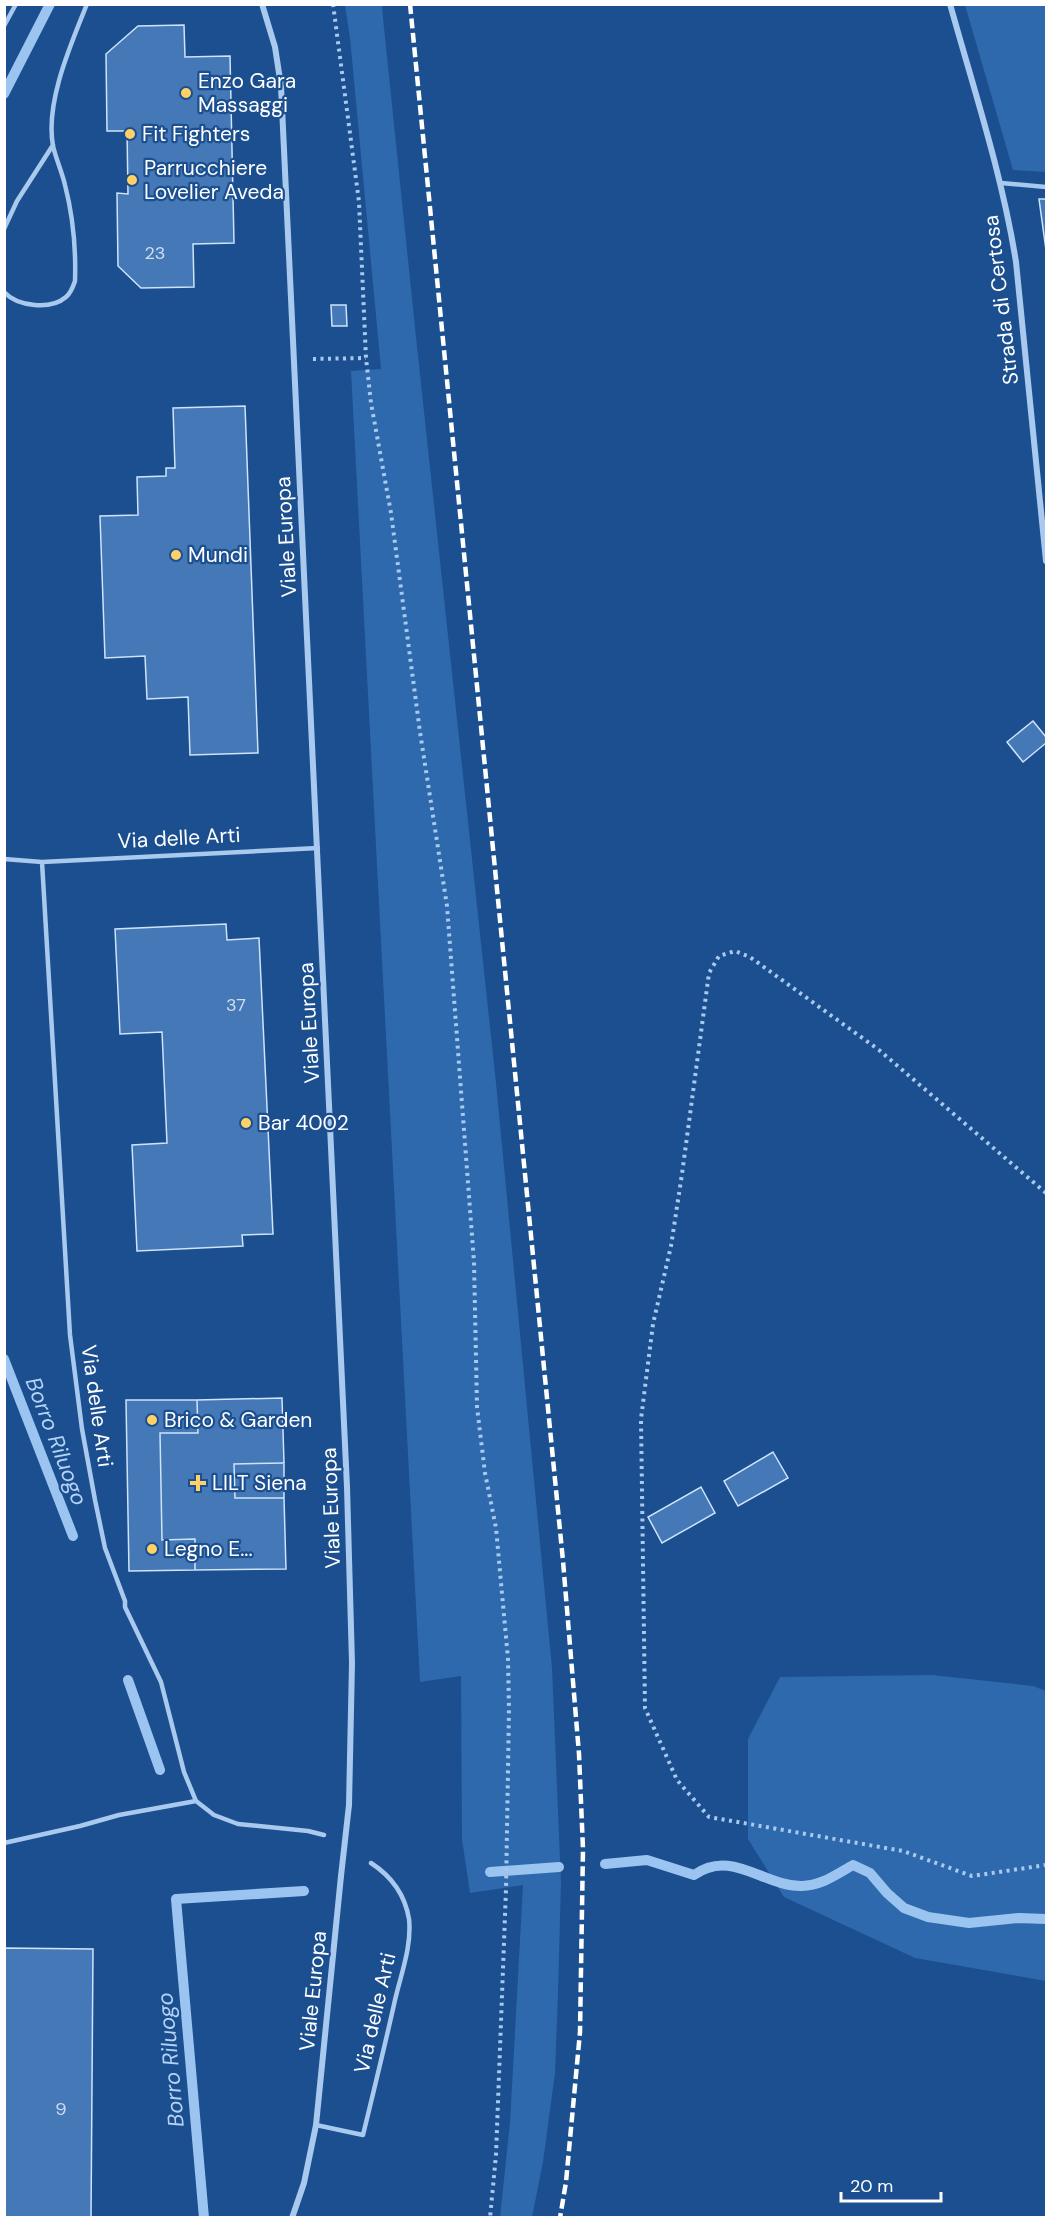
<svg xmlns="http://www.w3.org/2000/svg" width="1051" height="2222" font-family="'DM Sans',sans-serif">
<style>
.green{fill:#2e69ad}
.lines{fill:none;stroke-linecap:round;stroke-linejoin:round}
.stream{stroke:#9cc4f0;stroke-width:10}
.building{fill:#4478b7;stroke:#cfe3fa;stroke-width:1.5}
.path{stroke:#a9c9ee;stroke-width:4;stroke-dasharray:3 4.5;stroke-linecap:butt}
.service{stroke:#a9c9ee;stroke-width:4.5}
.minor{stroke:#a9c9ee;stroke-width:6}
.rail{stroke:#fff;stroke-width:4.5;stroke-dasharray:10 4.5;stroke-linecap:butt}
.minor-bridge{stroke:#a9c9ee;stroke-width:6}
.poi-dot{fill:#ffd166;stroke:#1b4f8f;stroke-width:2}
.labels{text-anchor:middle;stroke-width:4.5;stroke-linejoin:round;paint-order:stroke}
.number-label{font-size:18px;fill:#d0dded}
.poi-label{font-size:21px;fill:#fff;stroke:#1b4f8f;text-anchor:start}
.street-label{font-size:21px;fill:#fff;stroke:#1b4f8f}
.water-label{font-size:22px;font-style:italic;fill:#b5d3f5;stroke:#1b4f8f}
</style>
<rect width="100%" height="100%" fill="#1b4f8f"/>
<path class="green" d="M345,5H382L383,18L416,337L496,1083L552,1668L561,1882L558,1994L555,2073L543,2162L532,2217H500L510,2123L523,1885L470,1893L462,1839L461,1676L420,1682L351,371L381,369L350,38Z
M965,5H1046V172L1013,170Z
M932,1675L1033,1686L1046,1691V1981L915,1958L784,1897L748,1839V1739L780,1677Z"/>
<g class="lines">
<path class="stream" d="M4,94L50,4
M4,1359L73,1536
M128,1680L160,1770
M605,1864L647,1860L694,1875C732,1848 764,1887 802,1886C821,1886 837,1874 853,1865L870,1873L887,1893L904,1908L928,1917L969,1923L1019,1918L1046,1919
M490,1872L559,1867
M204,2218L176,1899L304,1891"/>
</g>
<path class="building" d="M184,25L185,57L230,56L234,243L193,244L194,287L141,288L118,266L117,193L128,194L127,131H107L106,54L138,26Z
M1039,199H1046V250Z
M331,305H346L347,326H332Z
M245,406L258,753L190,755L188,697L147,699L145,656L105,658L100,516L138,515L137,477L166,476V468H175L173,408Z
M1033,721L1046,737V743L1023,762L1007,742Z
M226,924L227,940L259,938L273,1234L242,1235L243,1246L137,1251L132,1145L167,1143L162,1032L120,1034L115,929Z
M282,1398L284,1463L234,1464L235,1498H284L286,1569L195,1570V1539L162,1540L160,1433H198L197,1400Z
M126,1400H197L198,1433H160L162,1540L195,1539V1570L129,1571Z
M773,1452L788,1478L738,1506L724,1481Z
M284,1463V1498H235L234,1464Z
M701,1487L715,1513L662,1543L648,1517Z
M4,1948L93,1949L91,2218H4Z"/>
<g class="lines">
<path class="path" d="M333,4L359,202L366,358L371,403L391,513L420,732L447,906L474,1262L477,1407L485,1473L496,1528L508,1659L509,1709L506,1889L496,2155L490,2218
M313,359L366,358
M1046,1193L879,1050L750,957L735,951L719,956L709,973L682,1174L671,1246L653,1324L641,1419L645,1708L677,1780L709,1817L903,1851L972,1876L1046,1865"/>
<path class="service" d="M4,26L16,4
M1001,183L1046,187
M4,229L17,201L53,145
M4,292C18,307 51,310 66,297C71,293 73,287 75,281C76,250 73,216 65,185C62,172 56,159 53,146C45,102 71,44 87,4
M4,859L42,862L318,848
M42,862L70,1335L82,1429L95,1500L105,1548L125,1601V1607L161,1682L184,1772L196,1801L214,1815L238,1824L308,1831L324,1835
M4,1843L80,1826L119,1815L196,1801
M316,2125L363,2135C374,2090 385,2045 395,2000C401,1974 412,1946 409,1919C405,1895 391,1876 371,1863"/>
<path class="minor" d="M262,4L275,47L281,86L347,1487L352,1663L349,1805
M950,4C974,90 1002,174 1016,262L1046,561
M292,2218L304,2183L316,2125L341,1876"/>
<path class="rail" d="M410,4L563,1561L579,1754L583,1849L580,2032L566,2182L560,2218"/>
<path class="minor-bridge" d="M341,1876L349,1805"/>
</g>
<g class="poi-dot">
<circle cx="186" cy="93" r="6"/>
<circle cx="130" cy="134" r="6"/>
<circle cx="132" cy="180" r="6"/>
<circle cx="176" cy="555" r="6"/>
<circle cx="246" cy="1123" r="6"/>
<circle cx="152" cy="1420" r="6"/>
<path d="M195 1474h6v6h6v6h-6v6h-6v-6h-6v-6h6z"/>
<circle cx="152" cy="1549" r="6"/>
</g>
<g class="labels">
<g class="number-label">
<text x="155" y="259">23</text>
<text x="236" y="1011">37</text>
<text x="61" y="2115">9</text>
</g>
<g class="poi-label">
<text x="198" y="88">Enzo Gara<tspan x="198" dy="24">Massaggi</tspan></text>
<text x="142" y="141">Fit Fighters</text>
<text x="144" y="175">Parrucchiere<tspan x="144" dy="24">Lovelier Aveda</tspan></text>
<text x="188" y="562">Mundi</text>
<text x="258" y="1130">Bar 4002</text>
<text x="164" y="1427">Brico &amp; Garden</text>
<text x="212" y="1490">LILT Siena</text>
<text x="164" y="1556">Legno E...</text>
</g>
<g class="street-label">
<text transform="translate(1001 300) rotate(-97)" y="7">Strada di Certosa</text>
<text transform="translate(286 537) rotate(-93)" y="7">Viale Europa</text>
<text transform="translate(179 838) rotate(-3)" y="7">Via delle Arti</text>
<text transform="translate(309 1023) rotate(-93)" y="7">Viale Europa</text>
<text transform="translate(97 1406) rotate(82)" y="7">Via delle Arti</text>
<text transform="translate(331 1508) rotate(-92)" y="7">Viale Europa</text>
<text transform="translate(313 1991) rotate(-84)" y="7">Viale Europa</text>
<text transform="translate(375 2013) rotate(-77)" y="7">Via delle Arti</text>
</g>
<g class="water-label">
<text transform="translate(57 1441) rotate(69)" y="8">Borro Riluogo</text>
<text transform="translate(170 2060) rotate(-95)" y="8">Borro Riluogo</text>
</g>
</g>
<rect width="1051" height="2222" fill="none" stroke="#ffffff" stroke-width="12"/>
<path d="M841 2192v9h100v-9" fill="none" stroke="#ffffff" stroke-width="3"/>
<text x="850" y="2192" font-size="18" fill="#ffffff" stroke="#1b4f8f" stroke-width="4.5" paint-order="stroke">20 m</text>
</svg>
